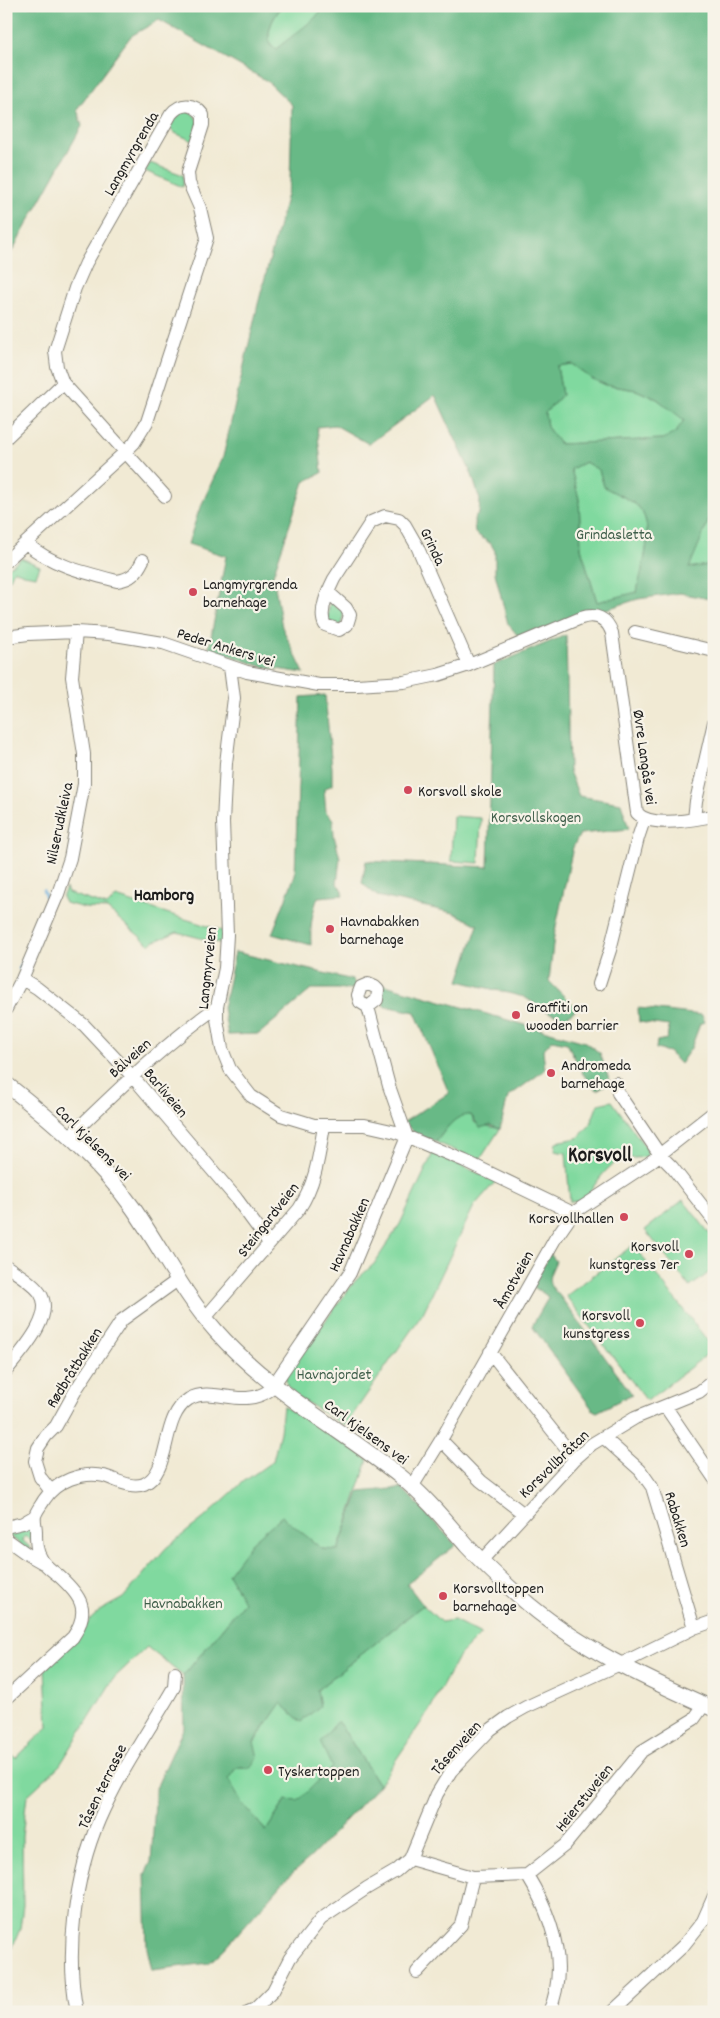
<svg xmlns="http://www.w3.org/2000/svg" width="720" height="2018" font-family="Dekko,sans-serif">
<style>
.green{fill:#80d99f;stroke:#4e7a5e}
.forest{fill:#68b986;stroke:#426a51;fill-rule:evenodd}
.lines{fill:none;stroke-linecap:round;stroke-linejoin:round}
.stream{stroke:#69afdf;stroke-width:2.5}
.minor-casing{stroke:#868378;stroke-width:14}
.major-casing{stroke:#868378;stroke-width:17}
.minor{stroke:#fff;stroke-width:12}
.major{stroke:#fff;stroke-width:15}
.poi-dot{fill:#d1495b;stroke:#f7f3e8;stroke-width:2}
.labels{text-anchor:middle;stroke-width:4.5;stroke-linejoin:round;paint-order:stroke}
.street-label{font-size:16px;fill:#1c1c1c;stroke:#f7f3e8}
.park-label{font-size:16px;fill:#3f5e4a;stroke:#f7f3e8}
.poi-label{font-size:16px;fill:#1c1c1c;stroke:#f7f3e8;text-anchor:start}
.neighbourhood-label{font-size:18px;font-weight:bold;fill:#1c1c1c;stroke:#f7f3e8}
.district-label{font-size:21px;font-weight:bold;fill:#1c1c1c;stroke:#f7f3e8}
</style>
<rect width="100%" height="100%" fill="#f7f3e8"/>
<filter id="ink" filterUnits="userSpaceOnUse"><feTurbulence type="fractalNoise" baseFrequency=".02" numOctaves="2"/><feDisplacementMap in="SourceGraphic" scale="10" xChannelSelector="R" yChannelSelector="G"/><feConvolveMatrix kernelMatrix="1 2 1 2 8 2 1 2 1" color-interpolation-filters="sRGB"/></filter>
<filter id="wash" filterUnits="userSpaceOnUse"><feTurbulence type="fractalNoise" baseFrequency=".0096" numOctaves="4" result="noise"/><feDisplacementMap in="SourceGraphic" scale="20" xChannelSelector="R" yChannelSelector="G"/><feGaussianBlur stdDeviation="1.12" result="paint"/><feColorMatrix in="noise" values="0 0 0 0 0 0 0 0 0 0 0 0 0 0 0 0 0 1.4 0 .05"/><feComposite in="paint" operator="in"/></filter>
<g filter="url(#wash)">
<rect width="100%" height="100%" fill="#f1ead4"/>
<path class="green" d="M283,6H325L315,19L276,49L270,45C266,31 273,16 283,6Z
M190,111C202,121 197,128 193,141L175,133L170,127L177,113Z
M150,163L183,175V187L145,171Z
M572,364L592,379L606,385L636,390L657,399L685,419L675,433L663,439L560,444L547,427L545,413L562,395L557,366Z
M585,462L599,470L605,487C614,493 626,497 635,504C659,522 641,569 637,593L597,602L581,548L579,499L571,469Z
M714,508V564L688,568L711,513Z
M21,558L40,566L36,576L24,574L14,570L10,579L6,578V570Z
M330,601L344,612L341,625L327,621Z
M453,816L481,818L479,863L451,861Z
M66,888L68,893L107,906L116,897L223,931V944L177,932L153,942L150,945L107,909L85,908L65,903L62,897Z
M612,1101L646,1148L648,1156C640,1159 630,1157 621,1160C605,1166 594,1187 584,1200L570,1202L566,1153L555,1151L556,1142L578,1138L590,1125L598,1104Z
M463,1114L471,1115L475,1123L500,1129L479,1161L436,1142L451,1122Z
M433,1153L496,1181L474,1206L423,1313L345,1426L298,1397L287,1386L285,1375L355,1281L374,1264L400,1224Z
M683,1200L714,1239V1269L690,1287L645,1230Z
M633,1245L714,1349L647,1401L566,1296Z
M283,1406L353,1448L368,1460L338,1550L322,1549L244,1602L183,1676L147,1647L114,1678L60,1765L27,1796L22,1837L23,1905L20,1929L6,1963V1754L16,1758L48,1727L45,1670L92,1618L101,1610L123,1598L166,1548L204,1518L243,1482L273,1461L280,1432Z
M30,1524L32,1541L25,1536L22,1540L31,1548L28,1550L7,1534V1531Z
M423,1605L441,1622L454,1620L481,1634L458,1657L429,1711L379,1785L338,1721L332,1767L298,1802L286,1800L266,1831L241,1802L228,1779L236,1768H250L254,1743L281,1702L301,1722L317,1690Z"/>
<path class="forest" d="M6,6H283C273,16 266,31 270,45L276,49L314,19L325,6H714V508L689,568L714,564V600L680,593L638,599L519,637L508,624L495,573V551L491,544L475,533L474,519L479,513L480,500L472,475L435,395L369,444L335,425L317,427L322,473L304,482L273,575L282,627L304,673L263,667L209,648L226,556L188,544L198,513L223,457L258,304L290,183L292,105L267,81L159,20L131,36L77,109L82,126L6,262ZM572,364L592,379L606,385L636,390L657,399L684,420L675,433L663,439L560,444L547,427L545,413L562,395L557,366ZM585,462L599,470L604,487C614,493 626,497 635,504C659,522 641,569 637,592L597,602L581,548L579,499L571,469Z
M566,635L569,771L579,796L621,803L629,829L580,834L573,847L554,936L549,981L577,1009L566,1017L550,1013L524,997L459,981L478,925L454,913L377,896L362,883L366,861L488,867L494,665Z
M325,695L332,768V785L324,789L326,812L333,819L334,836L340,858L337,884L343,890V895L318,897C312,913 310,927 311,945L272,934L295,875L301,697Z
M235,952L353,980L357,989H312L259,1034L228,1035L223,1008Z
M378,983L585,1042L600,1053L610,1082L597,1090L583,1074L567,1043L552,1040L543,1050L545,1070L508,1097L500,1129L490,1125L480,1128L471,1115C454,1114 446,1130 436,1142L415,1134L404,1122L449,1093L415,1012L384,1006Z
M638,1008L702,1015L705,1022L700,1024L691,1048L680,1064L669,1052L656,1049L657,1041L667,1039L669,1026L639,1022Z
M550,1254L556,1261C548,1279 545,1281 559,1295L632,1394L597,1412L593,1410L532,1326L548,1298L546,1295L532,1286Z
M402,1488L456,1545L407,1584L423,1605L317,1690L320,1706L301,1722L281,1703L254,1742L258,1757L250,1768H236L228,1779L241,1802L266,1831L286,1800L298,1801L332,1767L320,1742L338,1721L379,1785L313,1855L288,1877L224,1949L209,1963L152,1970L147,1948L145,1874L151,1862L156,1788L184,1727L183,1676L244,1602L228,1574L252,1542L282,1516L322,1549L338,1550L359,1492Z"/>
<g class="lines">
<path class="stream" d="M43,890L48,903
M19,969L25,957"/>
</g>
</g>
<g filter="url(#ink)">
<g class="lines">
<g class="minor-casing">
<path id="minor" d="M6,438L63,383
M26,543C51,565 85,573 117,581C132,579 137,572 143,560
M6,561L124,453L134,443L147,422L207,238L200,208L189,183L188,172L203,125V115C194,103 181,102 171,114L86,263L75,288L62,329L55,351L57,367L63,383L165,496
M328,592L346,608L350,615L347,625L339,630L325,625C318,612 328,591 334,579L371,522L385,516L399,519L405,525L417,546L469,665
M635,632L714,651
M6,637L28,634L76,632L109,634L163,643L247,672L319,685H357L404,682L438,675L469,665L581,618C596,613 607,618 612,633L637,813C652,829 694,819 714,816
M230,667L234,698L226,763L223,822L227,935L225,968L217,1007V1019L222,1049L230,1069L251,1096L281,1115L314,1125H365L396,1132L465,1161L573,1213
M694,819L696,801L714,722
M22,979L37,988L84,1025L132,1076L236,1198L269,1243
M599,984L610,950L638,838L644,820
M6,1009L22,979L58,894L70,858L84,784V754L72,677L76,632
M616,1083L618,1093L660,1155L672,1167L714,1221
M69,1137C117,1091 162,1046 217,1007
M6,1266C18,1274 32,1282 40,1293C56,1316 20,1353 6,1371
M205,1318L299,1209C316,1183 319,1155 324,1126
M490,1352L575,1459
M665,1406L714,1478
M603,1437L640,1470L652,1487L694,1628
M441,1440L481,1481L524,1514
M412,1487L441,1440L555,1239L573,1213L649,1163L714,1112
M50,1490L40,1477L35,1461L38,1448L46,1436L56,1426L77,1388L122,1320L179,1279
M6,1527L23,1523L35,1516
M6,1539L27,1554L43,1563
M481,1561L575,1459L592,1444L635,1418L699,1392L714,1380
M6,1699L73,1637C91,1610 81,1596 59,1576C53,1571 46,1567 42,1560C36,1551 36,1542 36,1531C36,1527 34,1520 35,1516C36,1511 42,1504 44,1500C56,1481 82,1471 104,1476C117,1480 131,1489 144,1484C172,1472 160,1417 189,1399C213,1385 241,1410 270,1390L350,1273L407,1137L389,1086L368,1007L377,1000L378,990L375,987L368,984L361,987L358,995L360,1002L368,1007
M410,1859L473,1877L527,1875L565,1845L642,1751L694,1719L704,1705
M527,1875C552,1916 569,1966 549,2012
M417,1972L461,1925L473,1877
M77,2012C65,1952 75,1876 99,1820C119,1773 149,1731 174,1687L175,1673
M248,2012L255,2009L273,1991L290,1958L321,1919L367,1888L396,1871L410,1859L437,1794L451,1771L490,1730L508,1717L526,1707L629,1660L694,1628L714,1621
M612,2012L683,1946L703,1921L714,1896"/>
</g>
<g class="major-casing">
<path id="major" d="M6,1084C52,1120 99,1160 133,1208C161,1248 183,1294 216,1331C269,1391 339,1428 401,1477C426,1497 446,1522 467,1546C484,1564 501,1580 519,1596C575,1646 646,1679 714,1709"/>
</g>
<use href="#minor" class="minor"/>
<use href="#major" class="major"/>
</g>
</g>
<g class="poi-dot">
<circle cx="193" cy="592" r="5"/>
<circle cx="408" cy="790" r="5"/>
<circle cx="330" cy="929" r="5"/>
<circle cx="516" cy="1015" r="5"/>
<circle cx="551" cy="1073" r="5"/>
<circle cx="624" cy="1217" r="5"/>
<circle cx="689" cy="1254" r="5"/>
<circle cx="640" cy="1323" r="5"/>
<circle cx="443" cy="1596" r="5"/>
<circle cx="268" cy="1770" r="5"/>
</g>
<g class="labels">
<g class="street-label">
<text transform="translate(130 153) rotate(-60)" y="6">Langmyrgrenda</text>
<text transform="translate(434 546) rotate(65)" y="6">Grinda</text>
<text transform="translate(226 646) rotate(17)" y="6">Peder Ankers vei</text>
<text transform="translate(646 757) rotate(82)" y="6">Øvre Langås vei</text>
<text transform="translate(58 823) rotate(-78)" y="6">Nilserudkleiva</text>
<text transform="translate(206 968) rotate(-84)" y="6">Langmyrveien</text>
<text transform="translate(129 1057) rotate(-42)" y="6">Bålveien</text>
<text transform="translate(167 1092) rotate(50)" y="6">Barliveien</text>
<text transform="translate(94 1142) rotate(45)" y="6">Carl Kjelsens vei</text>
<text transform="translate(267 1219) rotate(-52)" y="6">Steingardveien</text>
<text transform="translate(348 1234) rotate(-66)" y="6">Havnabakken</text>
<text transform="translate(513 1279) rotate(-61)" y="6">Åmotveien</text>
<text transform="translate(73 1367) rotate(-58)" y="6">Rødbråtbakken</text>
<text transform="translate(367 1431) rotate(36)" y="6">Carl Kjelsens vei</text>
<text transform="translate(553 1463) rotate(-44)" y="6">Korsvollbråtan</text>
<text transform="translate(679 1519) rotate(73)" y="6">Rabakken</text>
<text transform="translate(455 1747) rotate(-48)" y="6">Tåsenveien</text>
<text transform="translate(101 1786) rotate(-64)" y="6">Tåsen terrasse</text>
<text transform="translate(583 1797) rotate(-51)" y="6">Heierstuveien</text>
</g>
<g class="park-label">
<text x="614" y="539">Grindasletta</text>
<text x="536" y="822">Korsvollskogen</text>
<text x="334" y="1379">Havnajordet</text>
<text x="183" y="1608">Havnabakken</text>
</g>
<g class="poi-label">
<text x="203" y="589">Langmyrgrenda<tspan x="203" dy="18">barnehage</tspan></text>
<text x="418" y="796">Korsvoll skole</text>
<text x="340" y="926">Havnabakken<tspan x="340" dy="18">barnehage</tspan></text>
<text x="526" y="1012">Graffiti on<tspan x="526" dy="18">wooden barrier</tspan></text>
<text x="561" y="1070">Andromeda<tspan x="561" dy="18">barnehage</tspan></text>
<text x="614" y="1223" text-anchor="end">Korsvollhallen</text>
<text x="679" y="1251" text-anchor="end">Korsvoll<tspan x="679" dy="18">kunstgress 7er</tspan></text>
<text x="630" y="1320" text-anchor="end">Korsvoll<tspan x="630" dy="18">kunstgress</tspan></text>
<text x="453" y="1593">Korsvolltoppen<tspan x="453" dy="18">barnehage</tspan></text>
<text x="278" y="1776">Tyskertoppen</text>
</g>
<g class="neighbourhood-label">
<text x="164" y="900">Hamborg</text>
</g>
<g class="district-label">
<text x="600" y="1161">Korsvoll</text>
</g>
</g>
<rect width="720" height="2018" fill="none" stroke="#f7f3e8" stroke-width="25"/>
</svg>
